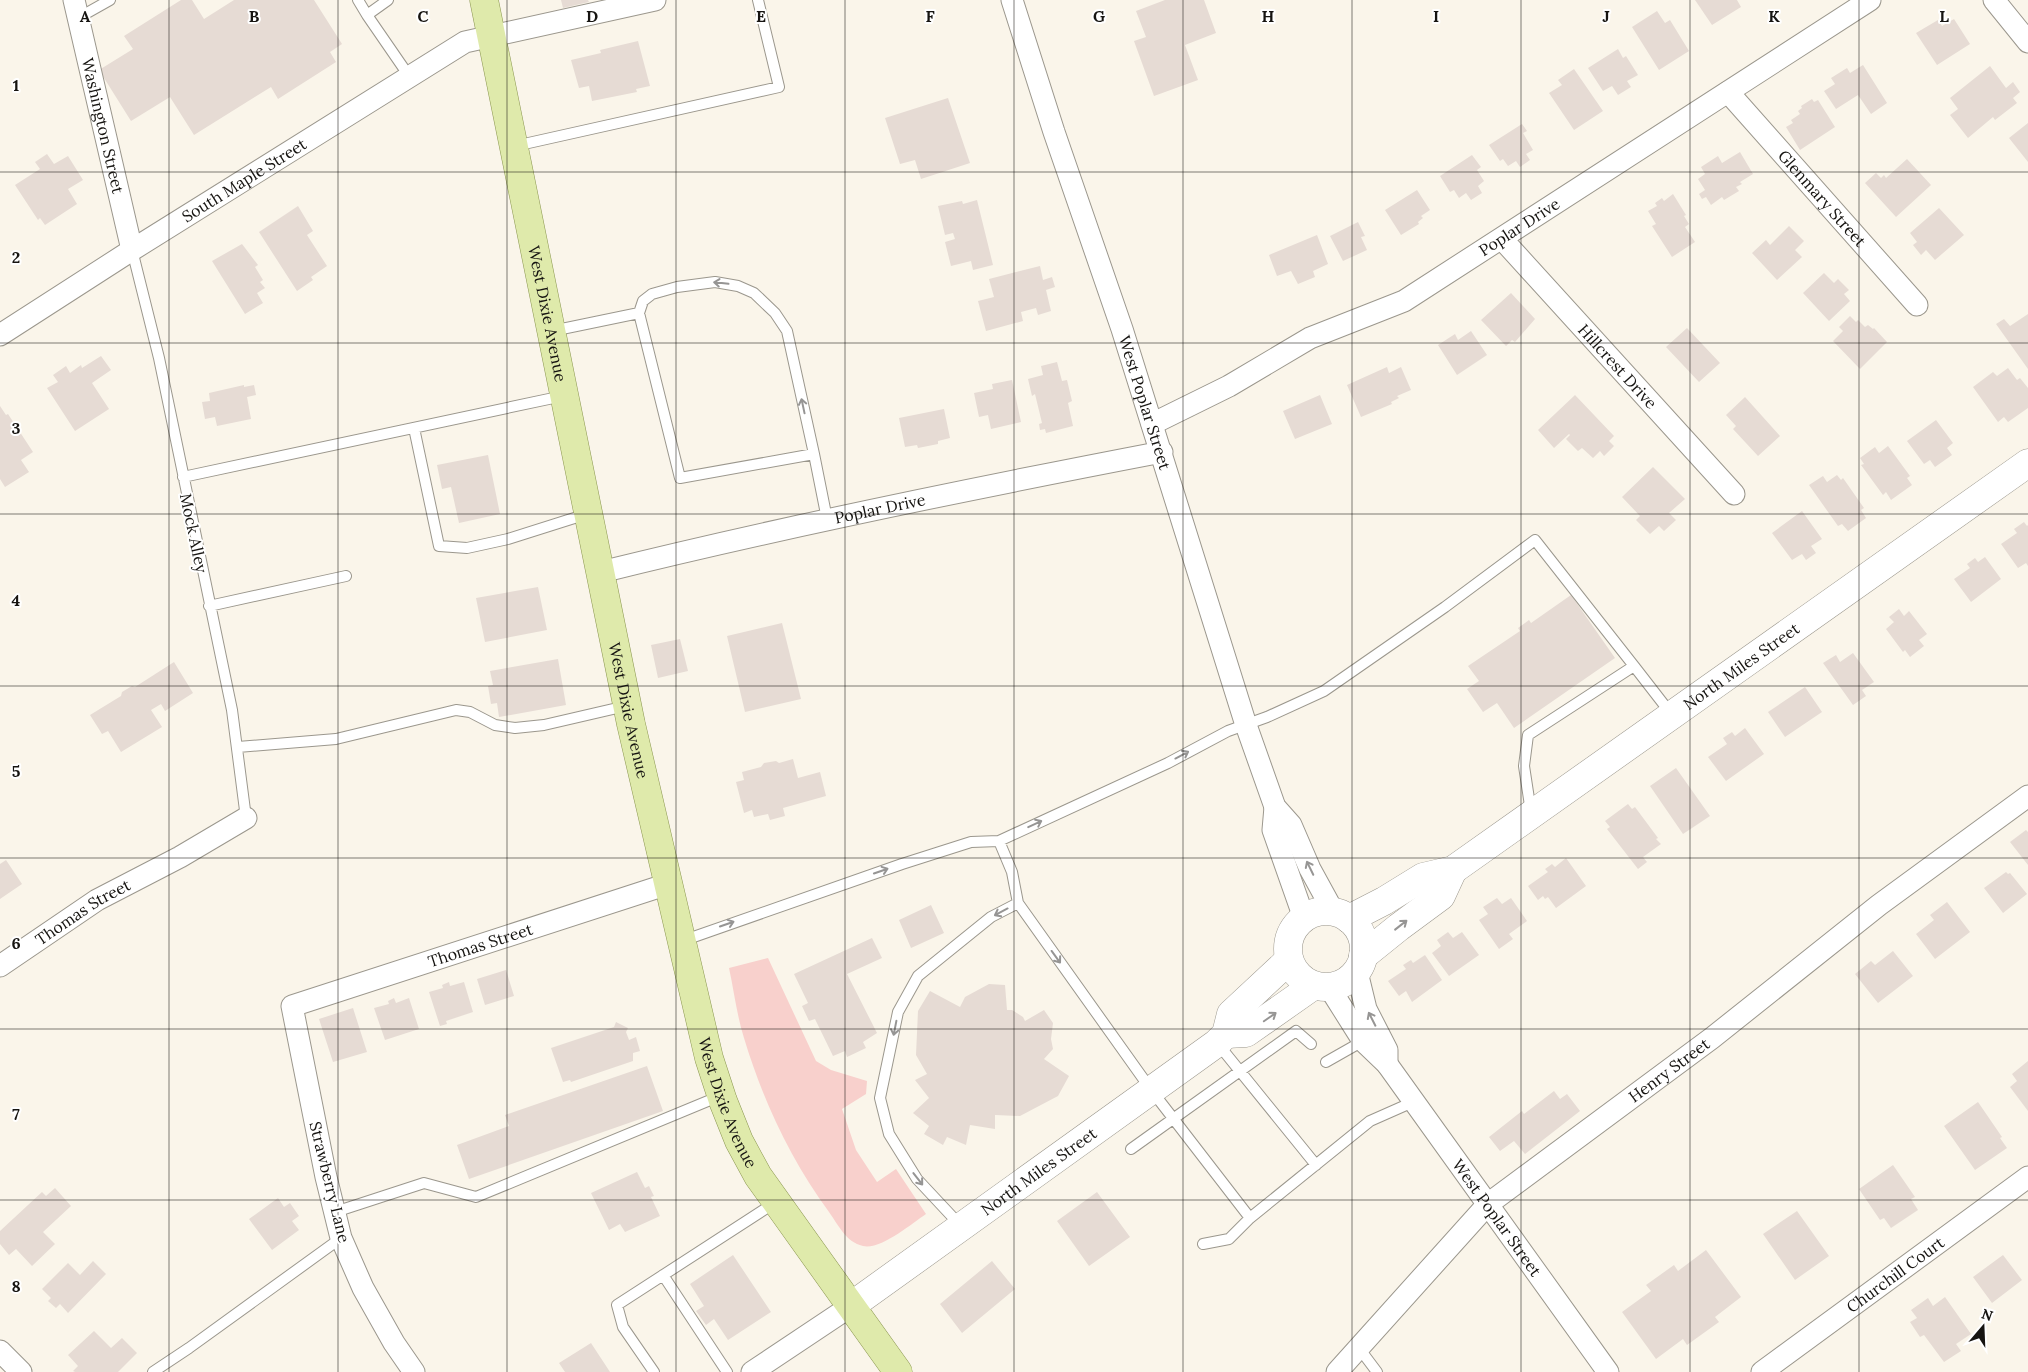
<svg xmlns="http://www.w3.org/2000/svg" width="2028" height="1372" font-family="Lora,serif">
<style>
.green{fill:#f8d0cc}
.building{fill:#e6dbd4}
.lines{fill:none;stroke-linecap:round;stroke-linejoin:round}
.lane-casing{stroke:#9b978d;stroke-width:12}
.street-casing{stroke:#9b978d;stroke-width:23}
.secondary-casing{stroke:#9b978d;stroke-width:29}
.primary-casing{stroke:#8b9651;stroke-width:29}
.lane{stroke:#fff;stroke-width:10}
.street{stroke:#fff;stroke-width:21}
.secondary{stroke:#fff;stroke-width:28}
.primary{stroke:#dfeaab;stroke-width:28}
.oneway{stroke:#969594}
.grid{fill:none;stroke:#161411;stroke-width:1;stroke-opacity:0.55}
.labels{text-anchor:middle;stroke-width:4;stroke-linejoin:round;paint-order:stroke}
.street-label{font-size:16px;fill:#161411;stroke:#fff}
.grid-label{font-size:16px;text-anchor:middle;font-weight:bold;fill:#161411;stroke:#fff;stroke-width:4;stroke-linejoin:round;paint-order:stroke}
</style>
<rect width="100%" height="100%" fill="#faf5ea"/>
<path class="green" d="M768,958L816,1061L831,1070L867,1081L866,1094L842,1109L856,1150L877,1182L896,1169L926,1214C911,1224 881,1250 863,1246C846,1242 839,1226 829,1212C791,1160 763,1101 744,1038C737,1016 734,991 729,968Z"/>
<path class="building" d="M181,0H192L204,19L234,0H314L342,44L330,52L336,62L278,99L271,87L194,135L170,97L131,121L99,70L133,49L124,36Z
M561,0H588L589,2L563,8Z
M1165,0H1204L1216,33L1185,45L1198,80L1154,96L1134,41L1146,37L1136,11Z
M1695,0H1737L1741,7L1712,25Z
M1657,11L1665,23L1670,20L1689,51L1659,70L1632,27Z
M1954,19L1970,44L1937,65L1916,33L1938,20L1942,26Z
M638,41L650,86L636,89L637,92L592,101L589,86L579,88L571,60L601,53L600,50Z
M1618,49L1623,58L1626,56L1638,75L1627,81L1631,87L1618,95L1612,86L1603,91L1588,68Z
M1863,65L1887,103L1871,114L1858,95L1836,109L1824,91L1835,84L1831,78L1847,68L1850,73Z
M1990,66L2006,88L2013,82L2020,92L2013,98L2017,103L1995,120L1993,117L1968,138L1950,115L1958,109L1950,98Z
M1574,69L1603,111L1574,130L1549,93L1562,85L1558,80Z
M948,98L970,163L921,179L915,160L900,164L885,118Z
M1812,99L1814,102L1818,100L1835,127L1800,150L1786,127L1793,123L1791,120L1800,114L1798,111L1802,108L1801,106Z
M2028,123V162L2009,138Z
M1522,124L1527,131L1523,133L1533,150L1526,154L1530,160L1520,167L1516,161L1508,166L1503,159L1500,161L1489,145Z
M1740,152L1753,174L1740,182L1742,184L1736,187L1739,191L1724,200L1722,197L1711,205L1706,197L1702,199L1699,194L1705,190L1698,179L1705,174L1701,167L1718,156L1722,163Z
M47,154L54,164L68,156L83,180L68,189L77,204L45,225L40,218L38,220L15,185L40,169L35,162Z
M1472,155L1481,167L1477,170L1484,181L1478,186L1482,193L1471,200L1466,193L1459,198L1454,190L1450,192L1440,176Z
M1907,159L1931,185L1896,217L1865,183L1876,173L1881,178L1884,175L1886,178Z
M1417,190L1430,210L1421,216L1423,218L1418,222L1419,224L1401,235L1385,210Z
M1673,194L1686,215L1684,216L1689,224L1685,227L1695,242L1672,257L1652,226L1656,224L1648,211L1657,206L1655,203L1662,198L1664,201Z
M977,200L993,265L973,270L971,261L951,266L945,242L955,239L953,233L945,235L938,206L962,201L963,204Z
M298,206L313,231L307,235L327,266L311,277L313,280L297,291L259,232Z
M1939,208L1964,235L1935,260L1926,250L1921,255L1913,245L1917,242L1910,233Z
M1358,222L1365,236L1361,237L1367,250L1343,261L1330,236Z
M1789,226L1804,241L1795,250L1802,257L1777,280L1752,253L1766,240L1770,245Z
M1317,235L1328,264L1313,271L1315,277L1298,284L1291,271L1277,276L1269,255Z
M242,244L258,265L255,267L263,280L260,282L265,288L257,293L263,303L245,314L212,261Z
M1040,266L1043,280L1052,277L1055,287L1046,290L1051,311L1038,315L1036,308L1021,312L1023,321L986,331L978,301L994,297L989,279Z
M1824,273L1834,283L1838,279L1849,290L1844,294L1850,301L1829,321L1803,293Z
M1511,293L1535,319L1515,342L1512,340L1506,346L1481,320Z
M2028,314V369L1996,324L2004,319L2010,326Z
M1850,316L1856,322L1858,320L1865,327L1868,325L1873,329L1874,328L1887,342L1860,369L1833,341L1843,331L1839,327Z
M1687,328L1720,363L1699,382L1666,347Z
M1471,331L1487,355L1457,375L1438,345L1455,334L1458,340Z
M101,356L111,370L92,383L109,409L75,431L47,388L58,382L53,375L66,366L70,373L81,365L82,368Z
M1057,362L1062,381L1067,380L1072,401L1068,403L1073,426L1046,433L1045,429L1040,430L1039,424L1042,423L1035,394L1032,396L1028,379L1043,375L1041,366Z
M1387,367L1389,373L1401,367L1411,390L1397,396L1399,398L1391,402L1392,404L1361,417L1347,385Z
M2008,368L2017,380L2020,378L2028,388V408L2008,422L2004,417L1998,422L1973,387L1993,372L1997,376Z
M1012,380L1021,422L991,429L988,415L979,417L974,393L993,389L992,384Z
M244,385V387L254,385L256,395L247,397L251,419L217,426L215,417L205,419L202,402L210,401L209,393Z
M1320,395L1332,424L1295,439L1283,411Z
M1575,395L1614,436L1609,441L1614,446L1604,456L1600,451L1593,458L1582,448L1578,451L1566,439L1570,435L1569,434L1554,448L1538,430Z
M1745,397L1780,436L1758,456L1733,429L1736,426L1726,415Z
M0,406L6,415L8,414L33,452L21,460L29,472L5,487L0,479Z
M944,409L950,438L938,441V444L918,448L917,445L905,447L899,418Z
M1936,420L1953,443L1947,448L1952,455L1935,467L1930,460L1924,464L1907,441Z
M1888,446L1910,476L1907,478L1912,485L1891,500L1886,492L1883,495L1861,465L1864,464L1860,458L1875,447L1879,453Z
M488,455L500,514L459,523L451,487L442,489L437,465Z
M1653,467L1685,499L1669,513L1676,520L1664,531L1659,526L1650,534L1636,520L1640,516L1622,497Z
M1837,475L1841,480L1843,478L1864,508L1861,510L1866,518L1848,531L1842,524L1838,526L1809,485L1823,476L1827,482Z
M1802,511L1822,539L1811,546L1816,553L1806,560L1802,554L1792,560L1772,533Z
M2024,522L2027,526L2028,525V566L2026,563L2018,568L2001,544L2017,533L2014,529Z
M1985,557L2001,579L1971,602L1954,579L1970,568L1967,564L1975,558L1978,562Z
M538,587L547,630L485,642L476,598Z
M1571,595L1615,658L1514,728L1497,703L1483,712L1467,689L1479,681L1468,666L1520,631L1518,628L1529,620L1531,623Z
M1899,609L1904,616L1909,611L1927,634L1919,640L1924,646L1910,657L1905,650L1903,652L1886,629L1894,622L1889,617Z
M782,623L801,699L745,712L727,636Z
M680,639L688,671L658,678L651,645Z
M1853,653L1874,682L1862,690L1866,696L1853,705L1823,663L1836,655L1840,662Z
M558,659L566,705L499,717L497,703L491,704L488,686L493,685L490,671Z
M174,662L193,693L165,711L161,704L151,710L162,727L121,752L108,731L102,734L90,715L121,696L122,692L132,686L135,687Z
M1805,687L1822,712L1785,737L1768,712Z
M1745,728L1764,754L1726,781L1708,757L1727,744L1723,738L1732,732L1735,736Z
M793,759L798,778L820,772L826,796L783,808L785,816L770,820L768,814L754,817L752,810L744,813L736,782L744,780L742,772L761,767L764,763L776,761L779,763Z
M1676,768L1710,816L1683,834L1650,786Z
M1628,804L1632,809L1635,807L1658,838L1656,839L1661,844L1643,857L1647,862L1638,869L1607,829L1610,827L1605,821Z
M2026,830L2028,832V865L2010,842Z
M1566,858L1586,886L1556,908L1548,897L1545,899L1543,896L1538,900L1528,886L1548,872L1545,869L1552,864L1555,867Z
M6,860L22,884L0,899V864Z
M2006,872L2008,874L2010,873L2027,894L2003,913L1984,888Z
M1497,898L1502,904L1511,898L1527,921L1509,934L1513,939L1499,949L1479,920L1488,914L1483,907Z
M1947,902L1970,932L1935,959L1916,934L1934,920L1930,915Z
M931,905L944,933L911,948L899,920Z
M1448,932L1453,938L1462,932L1479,955L1449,976L1432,953L1441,946L1437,940Z
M872,938L882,958L847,974L877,1033L863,1042L866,1048L847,1057L845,1051L833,1056L815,1019L809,1021L802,1006L808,1003L794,974Z
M1893,951L1913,976L1878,1003L1855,974L1871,961L1875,965Z
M1425,955L1442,980L1412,1002L1406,991L1399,996L1388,981L1406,969L1403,965L1411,960L1413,963Z
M506,970L514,996L485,1005L477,979Z
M449,982L450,986L464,982L473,1012L446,1021L447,1024L440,1026L429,992L443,988L442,985Z
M989,984L1005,985L1007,1010H1012L1023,1017L1025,1021L1044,1010L1053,1023L1051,1039L1053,1049L1044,1059L1069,1076L1058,1096L1020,1116L995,1115V1129L970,1125L966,1145L947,1137L943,1145L924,1134L929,1126L913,1113L929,1098L915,1080L927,1074L916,1055L918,1011L930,991L960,1007L965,997Z
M394,998L396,1003L409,998L419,1029L385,1040L374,1008L389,1004L388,1001Z
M353,1008L367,1052L333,1062L319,1019Z
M616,1022L628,1028L626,1032L629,1040L636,1037L640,1051L633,1053V1061L571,1082L570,1080L563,1082L551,1048L614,1027Z
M2028,1061V1111L2010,1087L2017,1081L2012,1074Z
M647,1066L663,1111L469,1179L457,1145L509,1126L505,1115Z
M1554,1091L1560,1099L1567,1094L1580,1111L1525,1154L1514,1141L1500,1151L1489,1137L1522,1111L1524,1114Z
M1978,1102L2002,1137L2000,1138L2007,1148L1975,1170L1944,1126Z
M1893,1165L1915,1197L1911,1199L1918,1210L1891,1228L1884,1218L1880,1220L1859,1189Z
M637,1172L645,1188L649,1186L654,1196L651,1197L660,1216L625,1232L620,1224L609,1230L591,1193Z
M55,1188L71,1206L43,1232L55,1244L32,1266L16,1249L9,1255L0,1244V1231L42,1192L46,1196Z
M1097,1192L1130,1237L1089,1266L1057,1221Z
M278,1198L284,1207L290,1203L299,1216L292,1221L299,1230L272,1250L249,1219Z
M1797,1211L1829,1256L1795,1280L1763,1234Z
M1706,1250L1741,1297L1715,1317L1719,1322L1687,1345L1683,1339L1656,1359L1622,1312L1651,1291L1646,1285L1674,1265L1678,1271Z
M733,1255L771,1312L728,1340L714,1319L706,1325L696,1311L704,1306L690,1284Z
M2003,1255L2022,1280L1992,1303L1973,1277Z
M93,1261L106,1274L68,1313L60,1304L56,1308L48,1301L51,1298L42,1289L68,1263L80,1275Z
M992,1261L1015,1289L962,1333L940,1304Z
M1945,1297L1971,1334L1956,1344L1961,1351L1944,1362L1924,1335L1920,1337L1910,1322L1917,1318L1911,1310L1928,1298L1933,1306Z
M94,1331L111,1348L122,1338L137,1353L118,1372H75L73,1371L78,1366L68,1355Z
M591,1343L610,1372H565L559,1363Z"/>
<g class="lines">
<g class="lane-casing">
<path id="lane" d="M358,0L367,15
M388,0L367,15L409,76
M78,18L110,0
M515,146L779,87L758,0
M132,250L159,358L232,710L246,818
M639,313L643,301L652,294L677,287L715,282L738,286L754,293L775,313L787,331L814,454
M552,331L639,313L680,478L814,454L827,519
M414,428L439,546L467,548L508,539L587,514
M183,477L563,396
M209,606L346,576
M1634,666L1672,715
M238,747L336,739L456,710L470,712L495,725L515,728L544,725L626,706
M1018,903L1152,1091L1250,1218
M682,941L902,864L971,842L999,841L1168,763L1228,731L1267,717L1324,691L1445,607L1535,540L1634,666L1528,735L1524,766L1531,812
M1218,1044L1316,1165
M1326,1062L1363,1041
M1131,1149L1296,1031L1311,1044
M335,1212L424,1183L476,1197L720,1096
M960,1225L917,1179L889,1134L880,1098L898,1012L918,976L991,917L1018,903L1012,872L999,841
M1203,1244L1229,1239L1250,1218L1370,1121L1413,1102
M663,1275L727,1372
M1359,1348L1377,1372
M153,1372L189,1348L341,1238
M654,1372L623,1327L617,1305L776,1202"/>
</g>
<g class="street-casing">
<g id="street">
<path id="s1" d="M74,0L132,250"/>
<path id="s2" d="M1012,0L1054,132L1122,329L1246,725L1275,807L1291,825L1310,869L1333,911"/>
<path d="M1994,0L2028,42"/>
<path id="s3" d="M1728,92L1917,305"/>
<path id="s4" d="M1502,239L1734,494"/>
<path id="s5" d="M0,335L132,250L465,42L655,0"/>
<path id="s6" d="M1152,424L1229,386L1310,338L1404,301L1870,0"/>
<path id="s7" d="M601,572C786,526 974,488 1162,452"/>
<path d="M1275,807L1273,830L1304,918"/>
<path id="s8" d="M0,966L97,900L180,857L246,818"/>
<path d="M1357,972L1366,1009L1387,1050V1064"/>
<path id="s9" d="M1329,987L1363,1041L1387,1064L1608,1372"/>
<path d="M0,1351L21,1372"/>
<path id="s10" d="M414,1372L394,1343L363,1288L341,1238L326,1177L292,1006L668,884"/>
<path d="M752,1372L851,1306"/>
<path id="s11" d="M1337,1372L1488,1204L1712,1038L1879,905L2028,796"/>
<path id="s12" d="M1762,1372L2028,1177"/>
</g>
</g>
<g class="secondary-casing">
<g id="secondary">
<circle cx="1326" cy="949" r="38"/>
<path id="s13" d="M1349,919L1384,901L1423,877L1453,870L2028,463"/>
<path d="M1363,956L1399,927L1441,896L1453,870"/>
<path d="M1226,1034L1246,1033L1313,986"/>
<path id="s14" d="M851,1306L1217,1043L1226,1034L1231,1014L1289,960"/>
</g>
</g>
<g class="primary-casing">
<g id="primary">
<path id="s15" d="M484,0L631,724L709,1058L723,1101L739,1141L758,1176L898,1372"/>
</g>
</g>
<use href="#lane" class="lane"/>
<use href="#street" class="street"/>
<use href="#secondary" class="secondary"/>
<use href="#primary" class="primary"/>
</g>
<defs><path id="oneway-shaft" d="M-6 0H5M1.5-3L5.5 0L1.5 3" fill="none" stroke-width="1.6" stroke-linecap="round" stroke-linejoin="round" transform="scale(1.25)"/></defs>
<g class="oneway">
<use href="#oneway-shaft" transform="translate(721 283) rotate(-174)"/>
<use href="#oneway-shaft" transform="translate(803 406) rotate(-102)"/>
<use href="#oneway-shaft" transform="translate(1182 755) rotate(-28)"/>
<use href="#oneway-shaft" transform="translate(1035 824) rotate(-25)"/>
<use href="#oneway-shaft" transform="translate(1310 868) rotate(-116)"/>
<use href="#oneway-shaft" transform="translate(881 871) rotate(-19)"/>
<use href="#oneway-shaft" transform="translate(1001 912) rotate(152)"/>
<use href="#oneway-shaft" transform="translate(727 924) rotate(-19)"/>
<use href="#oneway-shaft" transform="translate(1401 925) rotate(-38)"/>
<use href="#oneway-shaft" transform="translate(1056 957) rotate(54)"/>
<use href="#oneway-shaft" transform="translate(1270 1017) rotate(-35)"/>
<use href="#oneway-shaft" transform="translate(1372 1019) rotate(-117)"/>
<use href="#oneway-shaft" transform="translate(895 1028) rotate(101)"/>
<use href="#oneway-shaft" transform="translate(918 1179) rotate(52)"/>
</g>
<path class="grid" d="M169,0V1372M338,0V1372M507,0V1372M676,0V1372M845,0V1372M1014,0V1372M1183,0V1372M1352,0V1372M1521,0V1372M1690,0V1372M1859,0V1372M0,172H2028M0,343H2028M0,514H2028M0,686H2028M0,858H2028M0,1029H2028M0,1200H2028"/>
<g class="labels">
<g class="street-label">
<text dy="6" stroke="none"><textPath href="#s1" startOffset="129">Washington Street</textPath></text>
<text dy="6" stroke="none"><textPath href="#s5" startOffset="289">South Maple Street</textPath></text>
<text dy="6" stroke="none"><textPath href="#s3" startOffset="142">Glenmary Street</textPath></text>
<text dy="6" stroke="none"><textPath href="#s6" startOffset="418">Poplar Drive</textPath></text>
<text dy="6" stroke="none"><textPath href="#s15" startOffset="320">West Dixie Avenue</textPath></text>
<text dy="6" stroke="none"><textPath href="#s4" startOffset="172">Hillcrest Drive</textPath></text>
<text dy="6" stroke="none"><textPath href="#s2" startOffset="424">West Poplar Street</textPath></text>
<text dy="6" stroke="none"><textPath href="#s7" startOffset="286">Poplar Drive</textPath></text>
<text transform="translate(194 533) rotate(78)" y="6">Mock Alley</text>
<text dy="6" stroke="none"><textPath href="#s13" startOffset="469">North Miles Street</textPath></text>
<text dy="6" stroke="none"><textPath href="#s15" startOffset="725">West Dixie Avenue</textPath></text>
<text dy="6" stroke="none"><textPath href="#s8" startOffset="99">Thomas Street</textPath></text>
<text dy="6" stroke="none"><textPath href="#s10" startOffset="588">Thomas Street</textPath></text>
<text dy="6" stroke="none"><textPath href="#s11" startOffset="451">Henry Street</textPath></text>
<text dy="6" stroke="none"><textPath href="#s15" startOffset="1130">West Dixie Avenue</textPath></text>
<text dy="6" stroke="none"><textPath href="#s14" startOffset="231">North Miles Street</textPath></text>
<text transform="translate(330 1182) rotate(76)" y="6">Strawberry Lane</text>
<text dy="6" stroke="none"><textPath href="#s9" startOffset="286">West Poplar Street</textPath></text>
<text dy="6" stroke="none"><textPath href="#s12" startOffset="165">Churchill Court</textPath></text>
</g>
</g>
<g class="grid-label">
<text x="85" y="22">A</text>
<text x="254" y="22">B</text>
<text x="423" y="22">C</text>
<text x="592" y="22">D</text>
<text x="761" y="22">E</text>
<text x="930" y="22">F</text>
<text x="1099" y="22">G</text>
<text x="1268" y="22">H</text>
<text x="1436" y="22">I</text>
<text x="1606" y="22">J</text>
<text x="1774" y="22">K</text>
<text x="1944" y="22">L</text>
<text x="16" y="91">1</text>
<text x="16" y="263">2</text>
<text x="16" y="434">3</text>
<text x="16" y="606">4</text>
<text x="16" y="777">5</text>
<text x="16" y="949">6</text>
<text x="16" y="1120">7</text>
<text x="16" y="1292">8</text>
</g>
<g transform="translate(1983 1327) rotate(19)" stroke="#ffffff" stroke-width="4" paint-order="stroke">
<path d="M0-4L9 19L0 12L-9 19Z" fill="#161411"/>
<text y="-8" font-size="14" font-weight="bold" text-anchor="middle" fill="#161411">N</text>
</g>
</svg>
